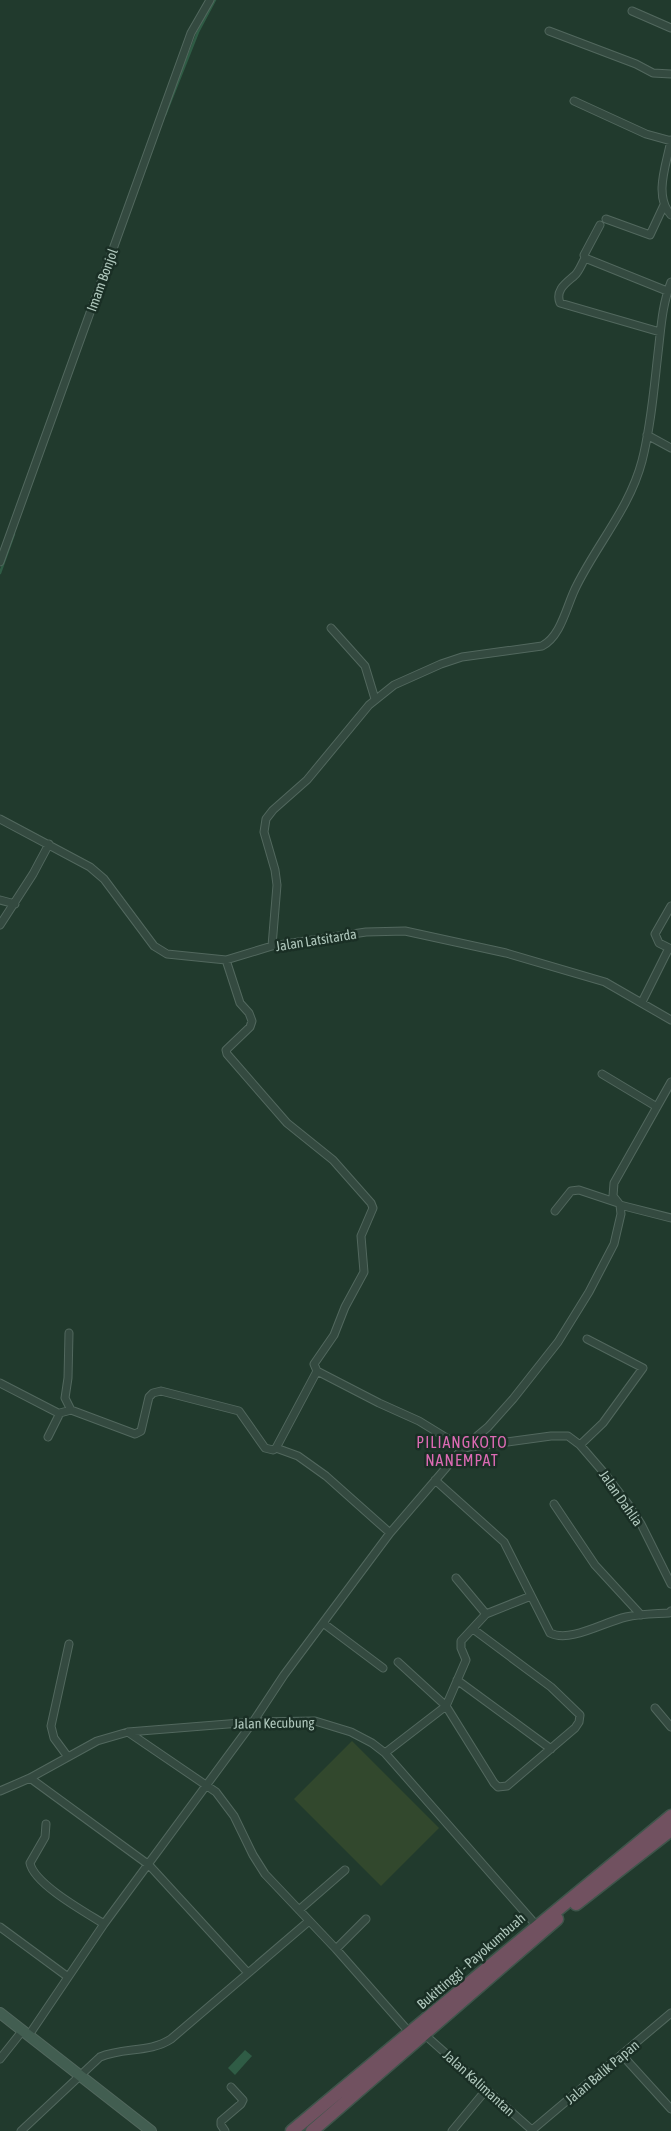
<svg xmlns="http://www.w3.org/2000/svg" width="671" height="2131" font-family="'Asap Condensed',sans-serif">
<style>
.green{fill:#32482d}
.water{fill:#2f5c45}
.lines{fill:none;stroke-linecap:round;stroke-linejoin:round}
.stream{stroke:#2f5c45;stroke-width:2.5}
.street-casing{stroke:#52685e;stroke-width:9}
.secondary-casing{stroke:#52685e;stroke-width:12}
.highway-casing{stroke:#3f554b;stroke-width:15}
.street{stroke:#344a40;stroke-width:7}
.secondary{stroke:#425e51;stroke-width:10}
.highway{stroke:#715160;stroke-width:12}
.labels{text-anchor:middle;stroke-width:5;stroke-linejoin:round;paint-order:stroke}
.street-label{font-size:14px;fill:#afc7bc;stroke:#1a2f25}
.quarter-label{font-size:16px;letter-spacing:1px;fill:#db6ab3;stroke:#1a2f25}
</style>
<rect width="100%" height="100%" fill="#213a2d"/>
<path class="green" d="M352,1741L439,1828L381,1886L294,1799Z"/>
<path class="water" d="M245,2050L252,2056L235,2075L228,2068Z"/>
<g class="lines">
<path class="stream" d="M165,115L198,32L215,0
M0,573L14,534"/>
<g class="street-casing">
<path id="street" d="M632,11L671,28
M549,31L636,64L653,73L671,74
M574,101L646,134L671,141
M671,140C667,163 653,196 671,215
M606,219L650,235L664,205
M600,225L584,255L585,258L667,291
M585,258C582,263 579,272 574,276C566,283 555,290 560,303L660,332
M647,435L671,448
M0,562L191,33L210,0
M331,628L365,666L375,699
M0,819L90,867L104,879L154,946L167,954L226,960L272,946L366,932L405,931L506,953L605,982L671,1020
M0,900L15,904
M671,906L655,934L659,943L671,949
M0,925L33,874L49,844
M272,946L277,885L275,870L264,832L266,819L273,810L307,780L369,705L394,685L441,664L462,657L542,646C562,636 567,603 577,585C598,543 630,507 642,461C651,426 654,388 658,353C661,328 662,305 671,282
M226,960L240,1003L249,1013L252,1021L250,1027L226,1050L227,1054L287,1123L333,1160L371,1203L373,1208L361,1236L364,1272L345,1307L334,1335L314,1364L317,1371L379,1403L419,1421L463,1448L551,1436H568L580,1445L605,1474L628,1504L641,1524L671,1584
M642,1002L669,948
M602,1074L657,1107
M620,1205L671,1218
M555,1211L571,1191L579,1190L618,1203
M0,1383L60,1414
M71,1410L135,1434L141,1431L149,1397L153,1393L161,1391L239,1411L265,1448L273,1450L276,1448L317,1371
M48,1437L60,1413L71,1410L65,1398L68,1378L69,1333
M580,1445L603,1423L643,1368L587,1339
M276,1448L298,1456L326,1476L390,1533
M435,1480L504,1542L550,1633C570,1643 604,1622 626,1617C640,1614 654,1614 669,1613L671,1611
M554,1504L595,1565L641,1615
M456,1578L486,1614
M323,1623L383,1668
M398,1662L446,1706L494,1783L498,1787L507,1786L575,1728L579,1722L580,1715L551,1687L473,1629
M457,1680L551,1749
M655,1708L671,1727
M128,1732L216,1792L234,1816L253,1855L265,1874L336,1949L410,2033
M385,1753L446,1706L466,1660L461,1648V1641L486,1614L531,1596
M68,1757L54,1738L51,1726L69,1644
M30,1778L149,1865L248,1973
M0,1791L30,1778L97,1741L128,1732L253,1722L315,1721L351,1732L372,1743L385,1753L536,1925
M46,1824L45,1837L30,1863C34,1884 85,1912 104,1924
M299,1910L345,1870
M0,1927L68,1977
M336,1949L366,1919
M29,2035L104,1924L253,1722L284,1675L390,1533L463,1448L488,1427L513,1399L558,1342L589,1292L614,1244L621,1214L620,1205L613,1196L614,1183L671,1082
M425,2035L533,2131
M622,2055L671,2109
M0,2059L23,2030
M21,2131L100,2057C123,2047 150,2053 171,2039L309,1921
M225,2131L221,2125V2121L241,2104L243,2100L231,2087
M452,2131L486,2090
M531,2131L671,2013"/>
</g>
<g class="secondary-casing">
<path id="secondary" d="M0,2013L151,2131"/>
</g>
<g class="highway-casing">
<path id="highway" d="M576,1904L671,1830
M292,2131C418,2026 544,1920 671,1816
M312,2131L557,1919"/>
</g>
<use href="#street" class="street"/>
<use href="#secondary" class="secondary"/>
<use href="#highway" class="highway"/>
</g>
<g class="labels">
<g class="street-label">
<text transform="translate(102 280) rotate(-70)" y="5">Imam Bonjol</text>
<text transform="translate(316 940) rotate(-9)" y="5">Jalan Latsitarda</text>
<text transform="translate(621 1498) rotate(55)" y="5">Jalan Dahlia</text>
<text transform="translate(274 1723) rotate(-1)" y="5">Jalan Kecubung</text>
<text transform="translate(471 1961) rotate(-41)" y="5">Bukittinggi - Payokumbuah</text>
<text transform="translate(602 2072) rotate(-40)" y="5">Jalan Balik Papan</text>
<text transform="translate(479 2083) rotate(42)" y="5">Jalan Kalimantan</text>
</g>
<g class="quarter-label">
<text x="462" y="1448">PILIANGKOTO<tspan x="462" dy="18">NANEMPAT</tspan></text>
</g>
</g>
</svg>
